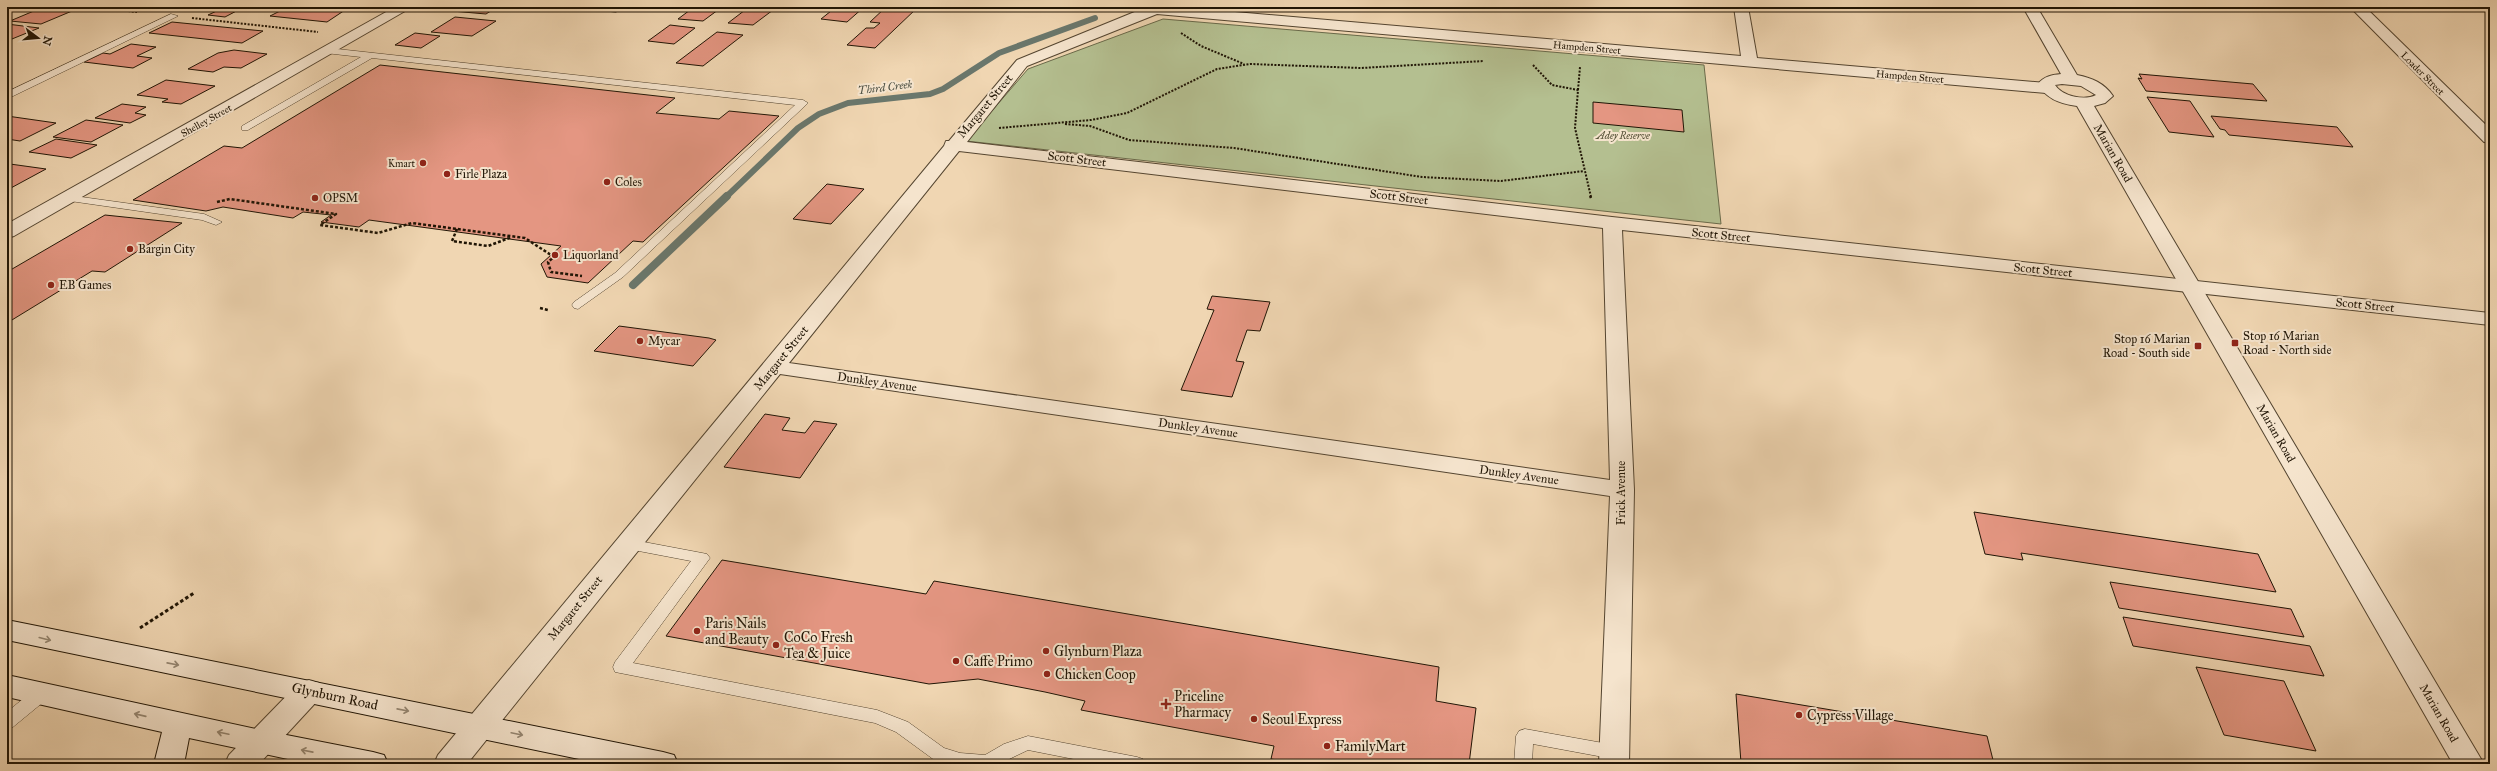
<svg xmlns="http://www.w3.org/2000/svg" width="2497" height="771" font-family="'IM FELL Great Primer',serif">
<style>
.green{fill:#b4bf90;stroke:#6a6a4a}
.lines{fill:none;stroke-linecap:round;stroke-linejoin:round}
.stream-far1{stroke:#6a776c;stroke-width:6}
.stream{stroke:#6a776c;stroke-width:8}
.building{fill:#e49682;stroke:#201505}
.service-casing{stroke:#544530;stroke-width:1}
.minor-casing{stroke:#544530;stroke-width:2}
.tertiary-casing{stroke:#544530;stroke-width:2}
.secondary-casing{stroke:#201505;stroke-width:2}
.path-far2{stroke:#201505;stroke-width:2;stroke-dasharray:2 1.5;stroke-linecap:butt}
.path-far1{stroke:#201505;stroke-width:2.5;stroke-dasharray:3 2;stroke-linecap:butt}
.path{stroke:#201505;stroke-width:3;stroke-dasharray:3.5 2.5;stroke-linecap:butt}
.service{fill:#f5e4cd;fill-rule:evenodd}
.minor{fill:#f5e4cd;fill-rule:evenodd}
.tertiary{fill:#f5e4cd;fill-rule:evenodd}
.secondary{fill:#f5e4cd;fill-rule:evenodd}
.oneway{stroke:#958773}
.poi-dot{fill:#8f2418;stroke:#f5e4cd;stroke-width:1.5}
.labels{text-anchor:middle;stroke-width:4;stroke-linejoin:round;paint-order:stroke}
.far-street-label{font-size:10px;fill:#201505;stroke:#f5e4cd}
.far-park-label{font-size:10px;font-style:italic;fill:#545036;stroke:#f5e4cd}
.far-poi-label{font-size:10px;fill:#201505;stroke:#f5e4cd;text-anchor:end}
.far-water-label{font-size:11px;font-style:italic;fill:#4b4e41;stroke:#f5e4cd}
.street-label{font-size:12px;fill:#201505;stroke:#f5e4cd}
.poi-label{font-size:12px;fill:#201505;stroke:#f5e4cd;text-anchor:start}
.near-poi-label{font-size:14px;fill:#201505;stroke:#f5e4cd;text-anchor:start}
.near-street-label{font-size:14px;fill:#201505;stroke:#f5e4cd}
</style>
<rect width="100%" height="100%" fill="#f0d6b2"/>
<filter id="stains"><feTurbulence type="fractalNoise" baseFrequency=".005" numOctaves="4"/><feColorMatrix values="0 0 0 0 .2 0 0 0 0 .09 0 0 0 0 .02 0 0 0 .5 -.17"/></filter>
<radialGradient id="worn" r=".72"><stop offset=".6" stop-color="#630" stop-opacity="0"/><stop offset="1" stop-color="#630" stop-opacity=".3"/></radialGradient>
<path class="green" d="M1163,19L1704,65L1721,224L966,141L1028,69Z"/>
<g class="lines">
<path class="stream-far1" d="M726,197L798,128L819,114L848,103L930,94L943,89L999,53L1095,18"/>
<path class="stream" d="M633,285L727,196"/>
</g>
<path class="building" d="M206,7H244L225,17L208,15L221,9Z
M288,7L324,9L328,7L348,8L327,22L270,16Z
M458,7H497L486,14L452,11Z
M599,7H624L616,12L595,10Z
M694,7H722L703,21L678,19Z
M749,7H777L753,25L728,23Z
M836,7H864L847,22L821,19Z
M886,7L917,8L875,48L847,45L866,28H874L880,23L870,22Z
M41,8L72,11L41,24L10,21Z
M455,17L496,21L472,36L431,32Z
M172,22L263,31L242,43L149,33Z
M7,24L39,28L7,41Z
M670,25L695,28L674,44L648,41Z
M717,32L743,35L703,66L676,63Z
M415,33L440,36L421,48L395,45Z
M131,44L156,47L137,56L152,58L133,68L84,62L103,53L110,54Z
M234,50L267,54L241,68L224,67L213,72L188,69L218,53Z
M380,65L675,98L656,113L719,119L729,111L779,116L643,242L633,241L588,283L547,277L541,264L561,246L369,220L359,227L321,222L331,215L303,212L293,218L223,207L206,211L133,200L224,146L242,148Z
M2139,74L2253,84L2267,101L2146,91L2138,78L2142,79Z
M166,80L215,86L181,104L162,102L168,99L137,95Z
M2147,97L2190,101L2214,137L2169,132Z
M1593,102L1682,110L1684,132L1593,123Z
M122,104L146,107L135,113L146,115L130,123L95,118Z
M7,116L56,123L20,141L7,139Z
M2211,116L2337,127L2353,147L2229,135L2225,130L2220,129Z
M86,120L123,125L91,142L53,137Z
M56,139L97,145L71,158L29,152Z
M10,164L46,169L9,189H7V166Z
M827,184L864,189L831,224L793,219Z
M105,215L182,223L105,272L92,271L7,323V272Z
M1212,296L1270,302L1260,331L1247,330L1236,361L1244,362L1232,397L1181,390L1214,310L1207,309Z
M619,326L709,338L716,340L693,366L594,351Z
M765,414L790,418L782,430L805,433L814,421L837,424L800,478L724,467Z
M1974,512L2258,554L2276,592L2021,553L2023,560L1985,554Z
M722,560L926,594L934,581L1439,667L1436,701L1476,708L1469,764H1300L1271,759L1274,746L1081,710L1085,701L1045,692L978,679L929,684L666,636Z
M2110,582L2291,609L2304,637L2119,608Z
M2123,617L2310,646L2324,676L2133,646Z
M2196,667L2284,681L2316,751L2224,735Z
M1736,694L1987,736L1994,764L1741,763Z"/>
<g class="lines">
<g class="service-casing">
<path id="service" d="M171,14L178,16L7,99V92Z
M328,48L803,100L808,103L623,277L578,309L574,308L572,305L574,302L615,273L795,105L372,58L248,130H242V126L361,57L325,53L324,51Z
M67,195L204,214L222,222L216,225L202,220L63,200L62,198Z
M628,539L702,553L707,554L710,558L633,663L877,710L908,722L944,748L960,753L985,755L1004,744L1028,736L1137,757L1143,759L1146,764H1099L1028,750L999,764H949L933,759L896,732L875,723L615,672L613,667L615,662L691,561L623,548L621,544L623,540Z
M41,687L47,689L49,694L47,699L13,727L7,729V712L35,689Z
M1525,729L1614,745L1620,747L1623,752L1620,757L1614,759L1533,744L1532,764H1514L1516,736L1519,731Z"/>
</g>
<g class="minor-casing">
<path id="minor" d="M395,7H412L14,236L7,238V224Z
M1135,7H1178L1741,56L1734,7H1748L1757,58L2046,83L2054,88L2046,93L1157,14L1027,66L967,142L1612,217L2490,313V325L1622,230L1634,490L1629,764H1599L1610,496L780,374L467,764H434L438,755L944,146L946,141H949L1017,60L1137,11ZM959,151L1603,228L1610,480L789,363Z
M2350,7H2365L2490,129V143L2484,142Z"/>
</g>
<g class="tertiary-casing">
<path id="tertiary" d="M2023,7H2037L2077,75C2092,78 2104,83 2113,96L2105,103L2094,106L2484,764H2453L2077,106C2061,104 2046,99 2038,84C2044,76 2052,75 2061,74ZM2062,84L2081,86L2096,95C2084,101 2062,96 2055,85Z
M309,680L319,683L323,691L319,699L259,764H225L229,755L299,683Z"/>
</g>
<g class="secondary-casing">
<path id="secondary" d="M7,620L663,752L674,755L678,764H603L7,640Z
M7,675L261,730L373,752L384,755L388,764H311L189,738L184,764H154L162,732L7,697Z"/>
</g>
<path class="path-far2" d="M90,7L137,12
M192,18L318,32
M1181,33L1201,46L1244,64
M1533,65L1552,85L1578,90L1575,128L1591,197
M1578,90L1580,67
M1065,124L1090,126L1129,140L1234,148L1422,177L1501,181L1584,171
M999,128L1091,120L1127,113L1217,69L1250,64L1361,68L1484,61"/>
<path class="path-far1" d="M1590,196L1591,198
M217,202L230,199L336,214L320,225L378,233L412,223L525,238L554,257L548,262L551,272L582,276
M457,229L452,241L488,246L512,237
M540,308L548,310"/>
<path class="path" d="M140,628L194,593"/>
<use href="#service" class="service"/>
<use href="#minor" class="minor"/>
<use href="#tertiary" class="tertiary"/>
<use href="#secondary" class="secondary"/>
</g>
<defs><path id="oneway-shaft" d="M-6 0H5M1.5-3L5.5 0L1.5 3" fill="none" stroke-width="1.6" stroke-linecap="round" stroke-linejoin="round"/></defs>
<g class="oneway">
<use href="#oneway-shaft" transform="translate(45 639) rotate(14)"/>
<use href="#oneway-shaft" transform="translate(173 664) rotate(11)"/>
<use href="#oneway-shaft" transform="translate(403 710) rotate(11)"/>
<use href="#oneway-shaft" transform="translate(140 715) rotate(-167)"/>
<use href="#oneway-shaft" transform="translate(223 733) rotate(-168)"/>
<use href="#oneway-shaft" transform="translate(517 734) rotate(12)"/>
<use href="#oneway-shaft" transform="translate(307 751) rotate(-169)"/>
</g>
<g class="poi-dot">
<circle cx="423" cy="163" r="4"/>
<circle cx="447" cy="174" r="4"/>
<circle cx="607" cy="182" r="4"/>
<circle cx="315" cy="198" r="4"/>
<circle cx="130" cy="249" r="4"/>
<circle cx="555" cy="255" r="4"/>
<circle cx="51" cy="285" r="4"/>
<circle cx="640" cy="341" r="4"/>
<rect x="2231" y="339" width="8" height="8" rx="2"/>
<rect x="2194" y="342" width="8" height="8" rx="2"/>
<circle cx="697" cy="631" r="4"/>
<circle cx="776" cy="645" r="4"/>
<circle cx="1046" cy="651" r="4"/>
<circle cx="956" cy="661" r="4"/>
<circle cx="1047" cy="674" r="4"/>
<path d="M1164 698h4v4h4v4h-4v4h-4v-4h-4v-4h4z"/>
<circle cx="1799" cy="715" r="4"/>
<circle cx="1254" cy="719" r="4"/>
<circle cx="1327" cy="746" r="4"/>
</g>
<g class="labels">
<g class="far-street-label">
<text transform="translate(1587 47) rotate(5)" y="4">Hampden Street</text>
<text transform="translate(2423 73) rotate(45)" y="4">Loader Street</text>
<text transform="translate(1910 76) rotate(5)" y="4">Hampden Street</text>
<text transform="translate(206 120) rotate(-29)" y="4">Shelley Street</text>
</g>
<g class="far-park-label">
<text x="1623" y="139">Adey Reserve</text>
</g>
<g class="far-poi-label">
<text x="415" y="167">Kmart</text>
</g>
<g class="far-water-label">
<text transform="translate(885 87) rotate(-7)" y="4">Third Creek</text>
</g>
<g class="street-label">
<text transform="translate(985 106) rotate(-50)" y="4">Margaret Street</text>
<text transform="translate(2113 153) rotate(60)" y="4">Marian Road</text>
<text transform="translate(1077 159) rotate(7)" y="4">Scott Street</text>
<text transform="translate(1399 197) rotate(7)" y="4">Scott Street</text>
<text transform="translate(1721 235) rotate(6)" y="4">Scott Street</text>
<text transform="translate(2043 270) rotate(6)" y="4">Scott Street</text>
<text transform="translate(2365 305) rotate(6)" y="4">Scott Street</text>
<text transform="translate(781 358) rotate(-51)" y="4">Margaret Street</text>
<text transform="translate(877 382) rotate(8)" y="4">Dunkley Avenue</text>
<text transform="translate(1198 428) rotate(8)" y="4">Dunkley Avenue</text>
<text transform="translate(2276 433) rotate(60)" y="4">Marian Road</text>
<text transform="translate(1519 475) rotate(8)" y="4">Dunkley Avenue</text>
<text transform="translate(1621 493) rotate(-90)" y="4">Frick Avenue</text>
<text transform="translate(575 608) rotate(-51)" y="4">Margaret Street</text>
<text transform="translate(2439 713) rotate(60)" y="4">Marian Road</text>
</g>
<g class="poi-label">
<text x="455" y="178">Firle Plaza</text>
<text x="615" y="186">Coles</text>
<text x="323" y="202">OPSM</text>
<text x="138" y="253">Bargin City</text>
<text x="563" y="259">Liquorland</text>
<text x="59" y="289">EB Games</text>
<text x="2243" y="340">Stop 16 Marian<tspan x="2243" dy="14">Road - North side</tspan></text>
<text x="2190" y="343" text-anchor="end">Stop 16 Marian<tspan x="2190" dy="14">Road - South side</tspan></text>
<text x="648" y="345">Mycar</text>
</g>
<g class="near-poi-label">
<text x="705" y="628">Paris Nails<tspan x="705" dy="16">and Beauty</tspan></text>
<text x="784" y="642">CoCo Fresh<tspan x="784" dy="16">Tea &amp; Juice</tspan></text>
<text x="1054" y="656">Glynburn Plaza</text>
<text x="964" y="666">Caffe Primo</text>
<text x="1055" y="679">Chicken Coop</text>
<text x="1174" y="701">Priceline<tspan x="1174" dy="16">Pharmacy</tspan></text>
<text x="1807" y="720">Cypress Village</text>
<text x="1262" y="724">Seoul Express</text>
<text x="1335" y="751">FamilyMart</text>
</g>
<g class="near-street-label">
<text transform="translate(335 696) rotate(12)" y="5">Glynburn Road</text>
</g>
</g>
<rect width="2497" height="771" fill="none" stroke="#f0d6b2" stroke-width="24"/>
<rect x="8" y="8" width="2481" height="755" fill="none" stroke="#201505" stroke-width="2"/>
<rect x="12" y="12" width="2473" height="747" fill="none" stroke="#201505"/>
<g transform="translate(38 38) rotate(106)" stroke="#f5e4cd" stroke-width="3" paint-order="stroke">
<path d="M0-3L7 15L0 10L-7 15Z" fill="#201505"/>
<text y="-6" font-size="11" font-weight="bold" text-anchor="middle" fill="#201505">N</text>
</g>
<rect width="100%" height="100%" filter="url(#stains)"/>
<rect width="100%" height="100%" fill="url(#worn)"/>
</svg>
